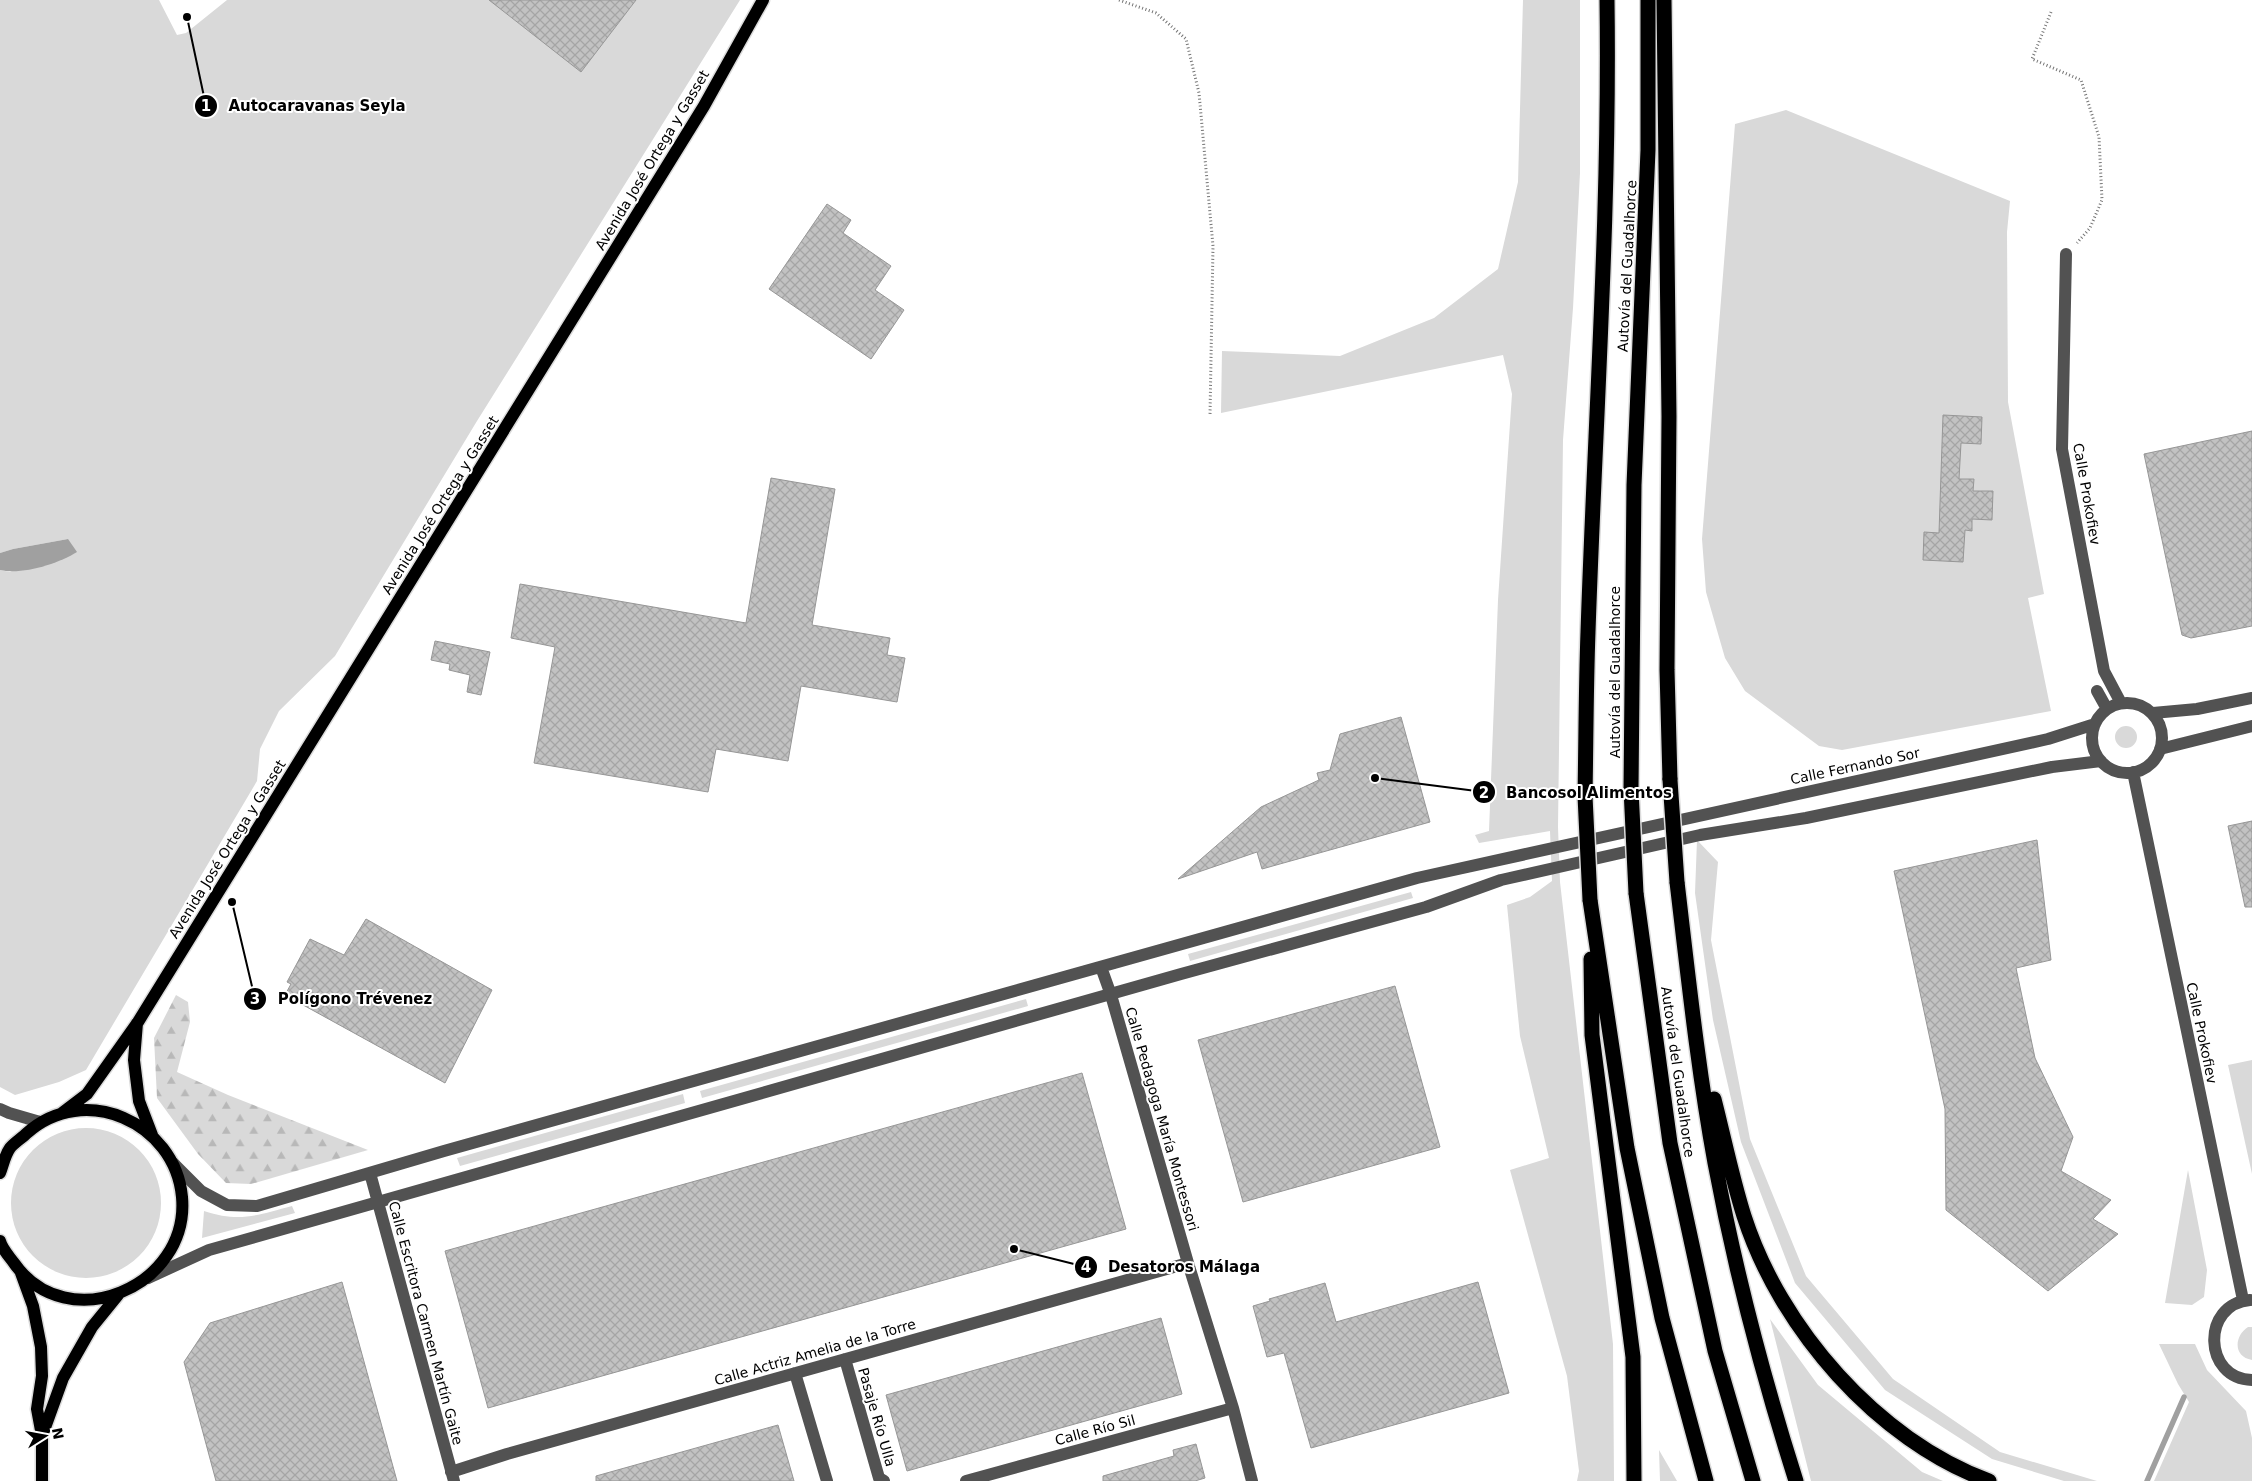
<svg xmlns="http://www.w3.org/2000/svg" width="2252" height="1481" font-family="'DejaVu Sans',sans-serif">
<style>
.grass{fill:#d9d9d9}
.forest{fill:url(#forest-firs)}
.water{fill:#a0a0a0}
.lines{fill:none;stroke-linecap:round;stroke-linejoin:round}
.stream{stroke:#a0a0a0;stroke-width:5.5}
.building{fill:url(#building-cross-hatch);stroke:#969696}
.major-casing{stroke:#dbdbdb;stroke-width:15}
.highway-casing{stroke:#dbdbdb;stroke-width:18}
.path{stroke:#747474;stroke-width:3;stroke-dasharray:1 2.5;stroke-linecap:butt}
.minor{stroke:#525252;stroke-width:12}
.major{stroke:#000;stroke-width:12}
.highway{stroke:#000;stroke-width:15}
.highway-bridge-casing{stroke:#dbdbdb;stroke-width:18;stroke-linecap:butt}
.highway-bridge{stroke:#000;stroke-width:15}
.labels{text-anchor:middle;stroke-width:4;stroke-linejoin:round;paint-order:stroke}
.street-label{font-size:14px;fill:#000;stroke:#fff}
.leader{fill:none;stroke:#000;stroke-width:2}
.callout-dot{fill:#000;stroke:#fff;stroke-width:2}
.mark-label{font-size:15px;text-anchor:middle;font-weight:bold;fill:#fff}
.callout-label{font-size:15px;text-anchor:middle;font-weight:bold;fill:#000;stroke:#fff;stroke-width:4;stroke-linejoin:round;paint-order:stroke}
</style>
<defs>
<pattern id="forest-firs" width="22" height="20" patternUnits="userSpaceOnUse" patternTransform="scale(1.25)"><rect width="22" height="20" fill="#d9d9d9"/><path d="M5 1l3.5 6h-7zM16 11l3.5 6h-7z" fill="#b8b8b8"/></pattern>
<pattern id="building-cross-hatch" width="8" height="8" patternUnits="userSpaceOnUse" patternTransform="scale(1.25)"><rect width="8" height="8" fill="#c2c2c2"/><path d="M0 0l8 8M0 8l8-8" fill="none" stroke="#a5a5a5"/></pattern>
</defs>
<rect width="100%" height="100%" fill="#fff"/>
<path class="grass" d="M0,0H159L177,35L186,33L227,0H489L581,71L636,0H740L477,421L335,656L279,711L260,749L257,781L86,1070L59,1082L15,1095L0,1087V570L10,572L68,539L13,549L0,553Z
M1523,0H1580V173L1573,308L1563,440L1558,827L1560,882L1613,1344L1614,1481H1577L1579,1471L1567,1376L1510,1170L1549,1158L1520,1036L1507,905L1530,897L1552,881L1550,831L1479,843L1475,835L1489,831L1498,600L1512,394L1503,355L1221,413L1222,351L1340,356L1434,318L1498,269L1518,182Z
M1786,110L2010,201L2007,232L2008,402L2044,594L2028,598L2051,711L1842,750L1819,746L1745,691L1725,658L1706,592L1702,539L1735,124Z
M2115 737a11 11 0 1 1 22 0a11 11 0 1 1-22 0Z
M1697,840L1718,862L1711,940L1750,1139L1806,1276L1893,1379L2000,1452L2097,1481H2064L1992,1459L1885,1390L1795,1283L1741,1142L1713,1020L1695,893Z
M1411,892L1413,898L1190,961L1188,954Z
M1026,999L1028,1006L702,1098L700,1091Z
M2252,1060V1174L2228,1065Z
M683,1094L685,1103L460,1166L457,1158Z
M11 1203a75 75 0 1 1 150 0a75 75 0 1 1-150 0Z
M2188,1170L2207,1270L2204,1297L2192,1305L2165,1303Z
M292,1206L295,1213L202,1238L204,1211C240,1223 258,1215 292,1206Z
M1770,1319L1818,1385L1922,1472L1943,1481H1811Z
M2248,1327H2252V1360C2233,1357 2234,1336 2248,1327Z
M2159,1344H2195L2207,1370L2246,1411L2252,1438V1481H2154L2189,1402L2178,1384Z
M1659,1450L1677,1481H1660Z"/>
<path class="forest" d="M176,995L188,1002L190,1022L177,1072L228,1095L368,1150L251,1184L226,1183L198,1154L157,1098L154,1038Z"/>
<path class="water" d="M68,539L77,552C58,564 22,575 0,570V553L13,549Z"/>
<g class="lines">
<path class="stream" d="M2147,1481L2184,1397"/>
</g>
<path class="building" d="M489,0H636L581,72Z
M827,204L851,220L843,233L891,266L875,290L904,310L871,359L769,289Z
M1943,415L1982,417L1981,444L1961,443L1959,479H1974L1973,491H1993L1992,520L1972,519V531L1965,530L1963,562L1923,560L1924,532L1939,533Z
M2252,431V626L2191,638L2182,635L2144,454Z
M771,478L835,489L812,625L890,638L887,655L905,658L897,702L801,686L788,761L716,749L708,792L534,763L555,647L511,638L520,584L746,623Z
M435,641L490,652L481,695L467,692L470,675L449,670L450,664L431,660Z
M1401,717L1430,822L1262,869L1257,852L1178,879L1261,807L1319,780L1317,773L1330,770L1340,734Z
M2252,821V907H2245L2228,826Z
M2037,840L2051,960L2016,968L2035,1058L2073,1137L2061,1171L2111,1200L2093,1219L2118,1234L2048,1291L1946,1210L1945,1109L1894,871Z
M366,919L492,990L445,1083L285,995L291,984L287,982L310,939L344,955Z
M1395,986L1440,1147L1243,1202L1198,1040Z
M1082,1073L1126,1229L488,1408L445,1251Z
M342,1282L397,1481H216L184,1362L210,1323Z
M1478,1282L1509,1393L1311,1448L1284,1353L1267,1357L1253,1306L1270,1301L1269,1299L1325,1283L1336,1322Z
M1161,1318L1182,1394L907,1471L886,1395Z
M778,1425L794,1481H596V1476Z
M1196,1444L1205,1478L1195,1481H1103V1476L1174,1456L1173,1450Z"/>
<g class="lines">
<g class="major-casing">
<path id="major" d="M137,1023L134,1060L139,1101L152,1135
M62,1113L87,1094L138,1022L704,106L763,0
M0,1173C3,1165 5,1155 10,1148C14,1143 22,1138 27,1133C84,1082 175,1122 182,1197C190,1287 67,1339 14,1263C9,1256 2,1249 0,1241
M21,1273L33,1306L41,1347L42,1376L37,1409L42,1436V1481
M42,1436L63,1378L92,1327L118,1295"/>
</g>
<g class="highway-casing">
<path id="highway" d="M1664,0L1669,416L1667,670L1670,780
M1631,789L1634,485L1648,150V0
M1585,796C1586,741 1586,686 1588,632C1595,421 1610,211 1607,0
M1677,882C1688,975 1698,1070 1715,1163C1735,1270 1763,1377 1796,1481
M1636,893L1670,1143L1715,1351L1753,1481
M1590,900L1627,1148L1662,1318L1706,1481
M1591,959L1592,1035L1633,1357L1634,1481
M1714,1099C1724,1138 1732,1178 1744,1216C1780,1328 1877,1440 1989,1481"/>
</g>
<path class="path" d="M1119,0L1156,13L1186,39L1199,93L1213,246L1210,415
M2051,12L2032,59L2081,80L2099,137L2102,200L2090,228L2077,243"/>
<path class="minor" d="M2066,254L2062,449L2104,671L2121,703
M2097,691L2107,709
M2092 738a35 35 0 1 1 70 0a35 35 0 1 1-70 0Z
M2153,713L2197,709L2252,698
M2160,749L2252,726
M2133,772L2243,1300
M1101,967L1111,995L1188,1263L1233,1408L1252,1481
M0,1109L9,1113L40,1122
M173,1163L201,1191L227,1205L257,1206L444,1151L1417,878L2048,739L2095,724
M370,1173L454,1481
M148,1278L209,1250L1181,974L1426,907L1501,880L1700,835L1806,818L2052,767L2101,761
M2250,1300C2201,1304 2203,1379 2252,1380
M845,1359L879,1478L884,1481
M795,1373L827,1481
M451,1472L507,1454L1188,1263
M966,1481L1233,1408"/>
<use href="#major" class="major"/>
<use href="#highway" class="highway"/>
<g class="highway-bridge-casing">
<path id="highway-bridge" d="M1670,780L1677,882
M1631,789L1636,893
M1585,796L1590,900"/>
</g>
<use href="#highway-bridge" class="highway-bridge"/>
</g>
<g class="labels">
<g class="street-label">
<text transform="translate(652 160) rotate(-59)" y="5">Avenida José Ortega y Gasset</text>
<text transform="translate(1627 266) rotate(-87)" y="5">Autovía del Guadalhorce</text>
<text transform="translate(2087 494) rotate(80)" y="5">Calle Prokofiev</text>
<text transform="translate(440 505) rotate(-58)" y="5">Avenida José Ortega y Gasset</text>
<text transform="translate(1615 672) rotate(-90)" y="5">Autovía del Guadalhorce</text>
<text transform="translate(1855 766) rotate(-12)" y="5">Calle Fernando Sor</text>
<text transform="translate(227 849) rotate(-58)" y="5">Avenida José Ortega y Gasset</text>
<text transform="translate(2202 1033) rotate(78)" y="5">Calle Prokofiev</text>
<text transform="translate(1678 1072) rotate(82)" y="5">Autovía del Guadalhorce</text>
<text transform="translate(1162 1119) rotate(74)" y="5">Calle Pedagoga María Montessori</text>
<text transform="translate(426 1323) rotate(75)" y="5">Calle Escritora Carmen Martín Gaite</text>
<text transform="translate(815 1352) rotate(-16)" y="5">Calle Actriz Amelia de la Torre</text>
<text transform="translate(877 1417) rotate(74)" y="5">Pasaje Río Ulla</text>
<text transform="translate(1095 1430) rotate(-15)" y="5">Calle Río Sil</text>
</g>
</g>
<path class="leader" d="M187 17L206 106M1375 778L1484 792M232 902L255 999M1014 1249L1086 1267"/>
<g class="callout-dot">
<circle cx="187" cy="17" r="5"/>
<circle cx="1375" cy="778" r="5"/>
<circle cx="232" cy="902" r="5"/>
<circle cx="1014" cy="1249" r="5"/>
<circle cx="206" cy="106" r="12"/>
<circle cx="1484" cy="792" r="12"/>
<circle cx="255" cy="999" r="12"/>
<circle cx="1086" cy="1267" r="12"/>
</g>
<g class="mark-label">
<text x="206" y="111">1</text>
<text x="1484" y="798">2</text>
<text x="255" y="1004">3</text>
<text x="1086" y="1272">4</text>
</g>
<g class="callout-label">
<text x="317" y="111">Autocaravanas Seyla</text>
<text x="1589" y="798">Bancosol Alimentos</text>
<text x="355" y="1004">Polígono Trévenez</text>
<text x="1184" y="1272">Desatoros Málaga</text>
</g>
<g transform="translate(45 1436) rotate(79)" stroke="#ffffff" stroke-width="4" paint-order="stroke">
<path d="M0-4L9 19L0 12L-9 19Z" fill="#000000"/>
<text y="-8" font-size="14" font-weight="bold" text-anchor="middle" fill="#000000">N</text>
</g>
</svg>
